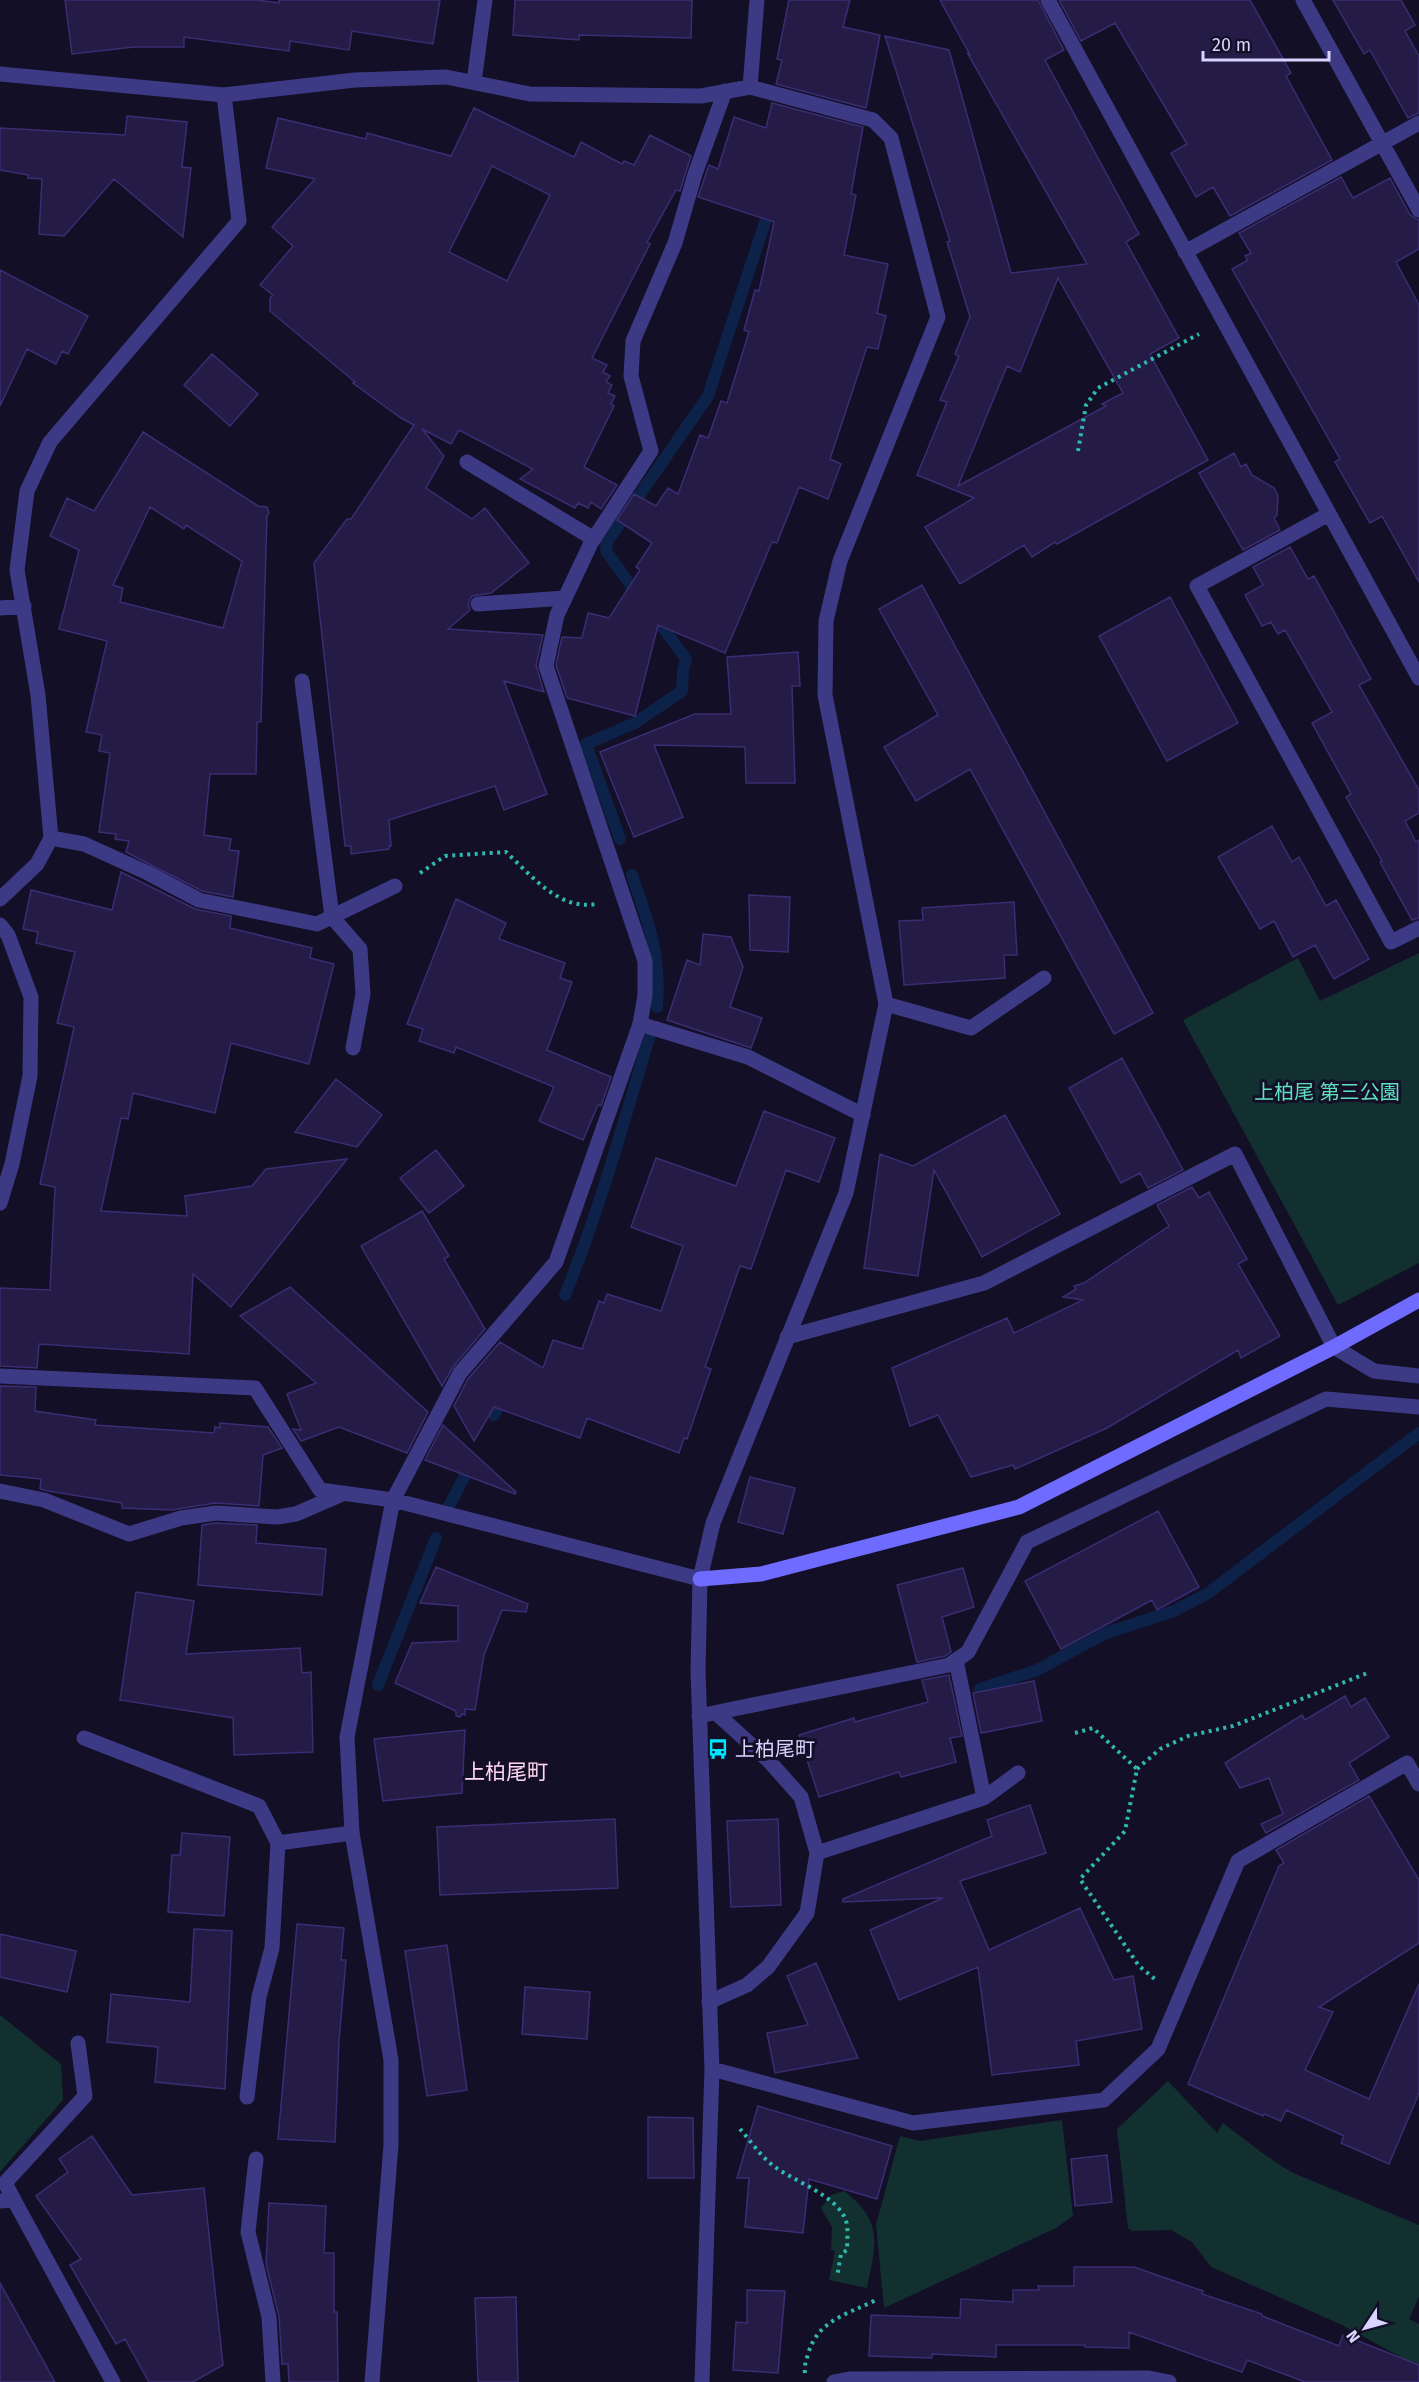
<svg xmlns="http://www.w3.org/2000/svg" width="1419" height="2382" font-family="'Fira Sans','Noto Sans JP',sans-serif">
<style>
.green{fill:#12302f}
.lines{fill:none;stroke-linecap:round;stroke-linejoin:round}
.stream{stroke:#0c2248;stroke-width:12}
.building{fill:#241b47;stroke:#3b2d73;stroke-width:1.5;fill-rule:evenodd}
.path{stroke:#2fb8b0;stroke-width:4;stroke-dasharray:3 4.5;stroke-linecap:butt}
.lane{stroke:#3d3a85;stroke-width:15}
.street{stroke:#3d3a85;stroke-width:15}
.secondary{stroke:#6f6bff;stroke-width:15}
.labels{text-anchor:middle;stroke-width:6;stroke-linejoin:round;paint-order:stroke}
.park-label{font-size:20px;fill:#5fe0c0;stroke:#130f26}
.poi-label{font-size:20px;fill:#d9d4ff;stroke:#130f26;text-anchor:start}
.neighbourhood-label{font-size:21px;fill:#ffd6f0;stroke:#130f26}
</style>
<rect width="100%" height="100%" fill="#130f26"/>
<path class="green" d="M1419,953V1263L1338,1305L1183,1020L1298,958L1320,1001Z
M0,2015L61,2064L63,2100L0,2172Z
M1168,2081L1217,2133L1223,2123L1265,2155L1291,2172L1419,2225V2297L1409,2319L1419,2324V2367L1342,2325L1211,2267L1192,2242L1171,2230L1132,2231L1128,2228L1117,2129Z
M1062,2120L1073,2216L1056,2228L884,2308L876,2225L900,2136L920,2141Z
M844,2191C884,2222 876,2243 867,2288L829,2280L835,2251L831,2250L832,2227L821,2208L831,2195Z"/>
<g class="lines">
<path class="stream" d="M640,598L606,551L607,542L708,396L765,222
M620,839L586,744L635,723L682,691L683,670L686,659L653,614
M632,875C649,925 661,954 657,1007
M565,1295C599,1212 623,1124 649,1038
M494,1415L506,1395
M449,1506L469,1468
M378,1685L436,1538
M980,1689L1037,1670L1106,1633L1174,1611L1207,1594L1419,1433"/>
</g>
<path class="building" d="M65,0H257L279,3V0H440L433,44L352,31L349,50L290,41L289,51L184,37V47H134L72,54Z
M515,0H692L691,38L579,35V40L513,35Z
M789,0H850L843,27L880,35L866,108L776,84L782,60L777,59Z
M940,0H1038L1064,50L1045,60L1139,234L1126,242L1179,338L1150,354L1208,460L1057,544L1055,542L1032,557L1024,545L960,584L925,527L974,498L917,475L947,402L940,400L959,356L955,354L970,317L947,242L950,241L885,36L949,50L1011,273L1087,264L968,54L970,55ZM1058,278L1123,393L1102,404L1106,406L958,486L1007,366L1020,372Z
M1059,0H1250L1291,73L1286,76L1332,160L1230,216L1213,187L1196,197L1171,153L1187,144L1115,23L1081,41Z
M1333,0H1401L1415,25L1405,31L1419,56V113L1408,118L1370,50L1364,54Z
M772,103L863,127L851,194L856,195L844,255L888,264L877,313L886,316L878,349L867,347L830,459L841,464L828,499L799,487L777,543L772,542L725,653L658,625L635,716L567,698L556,665L562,637L582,638L588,613L609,618L640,570L636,567L652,543L617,520L634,494L656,506L668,488L678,494L700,435L708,438L721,401L727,403L749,332L744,330L755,290L759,291L774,222L698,197L709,165L718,169L734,117L766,128Z
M474,108L574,157L581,142L622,164L624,161L634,165L650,135L691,156L680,191L676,190L647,242L650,244L592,358L607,365L603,372L610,376L606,382L612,385L608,393L615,396L611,404L614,406L584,467L617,485L601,509L591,502L588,508L578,503L575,508L520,479L533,469L459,430L451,444L422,429L444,456L426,488L472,519L485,508L529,563L491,593L472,596L468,604L470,610L448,629L543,635L536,665L544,692L504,681L547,794L504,810L495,786L389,820L391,846H389V849L351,854V846H345L314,563L347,519H351L414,425L401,418L353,383L355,382L270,311V298L273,295L260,285L293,246L272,227L315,179L266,168L278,118L366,139L367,133L451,156ZM492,166L550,195L507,281L449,252Z
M127,116L187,122L182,167L191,168L183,237L114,179L64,236L39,234L42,179L28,178V175L0,170V128L125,135Z
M1341,177L1353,198L1390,178L1410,215L1419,220V249L1396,262L1419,305V582L1382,516L1370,523L1335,462L1340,459L1232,269L1248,260L1245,256L1251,253L1239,233Z
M0,270L88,316L68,354L62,351L56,364L27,349L0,406Z
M212,354L258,394L230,426L184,385Z
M143,432L258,506L267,507L269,513L267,516L261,722H257L256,774H210L204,835L231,839L229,850L239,851L233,897L202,891L126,852L129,841L115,839L116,834L99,832L110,753L99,751L102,735L86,732L107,641L59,629L79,550L50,536L67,498L94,511ZM150,507L184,529L186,525L242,561L223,628L120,602L123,588L113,585Z
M1234,453L1241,467L1246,464L1252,475L1274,488L1278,496L1277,515L1274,518L1280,530L1243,550L1199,473Z
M1290,547L1308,579L1314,576L1371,679L1359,685L1419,790V813L1405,821L1416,842L1419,840V918L1412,920L1380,862L1382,861L1346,797L1351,794L1312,723L1332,712L1285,630L1278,634L1271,622L1262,626L1245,595L1263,585L1253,567Z
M922,585L1153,1013L1114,1034L970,769L916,801L884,747L938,715L879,609Z
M1170,597L1238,723L1167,761L1099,636Z
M798,652L800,686H792L795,783H746L745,747L654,745L683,817L634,837L600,752L695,714H731L727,657Z
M1272,826L1292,862L1299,857L1326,906L1336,900L1369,959L1334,979L1315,945L1293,957L1274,921L1260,929L1218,857Z
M121,872L195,909L231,916L230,928L312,948L310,958L334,964L309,1064L231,1043L215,1113L133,1093L128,1119L121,1118L101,1211L187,1216L185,1196L252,1186L266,1169L347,1159L231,1307L193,1274L189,1354L39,1344L37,1368L0,1366V1288L50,1290L55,1187L40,1184L74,1027L57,1023L75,952L36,943L38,932L23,929L31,890L112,910Z
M749,895L790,897L788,952L750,950Z
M456,899L506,923L499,939L565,963L560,978L572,982L547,1050L611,1077L601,1106L598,1105L583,1140L539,1121L554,1087L456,1047L454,1053L419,1041L423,1029L407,1024Z
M1014,902L1017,955H1004L1005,978L904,985L899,921L923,920L922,908Z
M703,934L731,937L743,967L730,1007L762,1018L751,1048L667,1020L687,960L700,965Z
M1122,1058L1183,1170L1148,1188L1140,1173L1121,1183L1069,1088Z
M336,1079L382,1115L357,1147L295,1132Z
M764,1111L835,1138L819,1182L786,1170L751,1269L740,1266L705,1367L711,1369L687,1439L684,1438L679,1453L587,1418L580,1438L494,1407L474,1441L454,1406L468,1379L500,1342L543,1368L553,1340L582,1349L599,1301L604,1303L607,1294L661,1311L683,1246L631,1227L656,1158L736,1186Z
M1005,1115L1060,1214L982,1257L934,1170L918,1276L864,1268L880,1154L913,1166Z
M436,1150L464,1186L429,1213L400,1178Z
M1192,1187L1199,1198L1209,1192L1247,1259L1238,1264L1280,1336L1241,1358L1238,1350L1107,1428L1015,1469L1013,1465L971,1477L938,1415L910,1426L892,1368L1007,1318L1014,1333L1083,1300L1063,1297L1076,1289L1074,1286L1084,1283L1169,1226L1157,1205Z
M422,1211L449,1256L444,1259L485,1329L453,1367L442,1386L361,1246Z
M290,1287L428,1412L407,1453L339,1427L301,1441L293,1429L301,1430L287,1394L316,1383L240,1316Z
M0,1386L36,1387L35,1411L96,1420L95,1425L214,1433L215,1427L220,1428V1423L268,1427L282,1448L263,1455L259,1506L215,1503L172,1510L122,1508V1503L48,1491L40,1489L41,1479L0,1475Z
M443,1425L516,1492L515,1494L425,1460Z
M750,1477L795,1488L783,1534L738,1522Z
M1158,1511L1199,1587L1157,1610L1152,1600L1061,1649L1025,1581Z
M216,1523L257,1525L256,1543L326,1549L322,1595L198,1585L202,1525Z
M436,1567L528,1604L526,1612L502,1610L484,1655L475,1710L465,1709V1715L462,1714L460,1717L456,1716V1711L395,1683L412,1643L458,1641V1606L420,1603Z
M963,1568L974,1607L942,1617L951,1652L945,1656L917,1662L897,1585Z
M136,1592L194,1601L186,1654L300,1648L302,1673L311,1672L313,1752L234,1755L233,1718L120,1700Z
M949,1675L962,1736L950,1738L956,1762L901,1777L899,1772L819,1797L799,1735L854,1718L855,1722L928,1702L922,1680Z
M1034,1681L1042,1721L981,1733L973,1693Z
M1345,1696L1351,1707L1365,1698L1389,1737L1349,1763L1359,1780L1266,1833L1261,1824L1283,1814L1269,1778L1240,1788L1225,1763L1302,1715L1305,1720Z
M465,1730L462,1793L383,1801L374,1739Z
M1369,1796L1419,1880V1943L1319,2007L1333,2012L1305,2070L1369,2099L1419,1984V2093L1389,2164L1341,2143L1344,2136L1286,2110L1281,2121L1264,2114L1263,2116L1188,2084L1279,1866L1284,1863L1276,1850Z
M1030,1805L1046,1853L960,1881L989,1950L1080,1908L1114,1980L1133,1976L1142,2029L1076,2041L1079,2065L992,2075L978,1967L899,2000L870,1930L943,1898L843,1902V1899L992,1836L987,1820Z
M615,1819L618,1888L440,1895L437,1827Z
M778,1819L781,1905L731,1907L727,1821Z
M182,1833L230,1837L224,1916L168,1912L172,1855H180Z
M297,1924L344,1928L341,1960H346L339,2041L335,2142L278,2139Z
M194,1929L232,1931L225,2089L155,2082L158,2047L107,2042L111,1994L190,2002Z
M0,1934L76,1951L67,1992L0,1977Z
M447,1945L467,2090L427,2096L405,1951Z
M816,1963L858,2058L775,2073L767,2033L808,2025L787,1976Z
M525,1987L590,1992L587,2039L522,2034Z
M758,2106L892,2146L877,2199L809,2179L803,2233L745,2227L749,2178H737Z
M648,2117L693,2118L694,2178H648Z
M92,2136L132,2195L204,2188L223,2365L193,2382H149L125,2339L116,2344L70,2265L81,2259L36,2196L68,2172L59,2159Z
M1107,2155L1112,2202L1075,2206L1071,2159Z
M269,2203L326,2206L324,2253H334V2312H337L338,2382H289L288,2364H282L279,2316L266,2264Z
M1074,2267H1134L1203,2291L1202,2294L1262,2314V2316L1339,2346L1343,2335L1419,2365V2382H1305L1247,2360L1242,2372L1129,2332V2348L1085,2347V2345H996V2357L932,2354V2358L869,2356L871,2315L960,2318L961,2299L1013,2302V2290H1039L1038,2286H1074Z
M0,2283L55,2382H0Z
M747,2290L785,2291L778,2373L733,2370L736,2322L747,2323Z
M516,2297L518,2382H478L475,2298Z"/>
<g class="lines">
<path class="path" d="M1078,451L1086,405L1098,388L1199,334
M420,873L445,856L506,852C530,874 559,911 596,904
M1075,1733L1093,1728L1137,1769L1125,1831L1080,1879L1139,1966L1156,1980
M1137,1769L1160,1749L1188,1736L1233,1726L1370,1672
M740,2129C750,2140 759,2154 771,2164C792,2181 833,2193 845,2218C849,2227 847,2241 847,2250L841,2254L837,2277
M805,2373C804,2366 806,2361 808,2354C818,2320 846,2315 876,2300"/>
<path class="lane" d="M467,462L594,539
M478,604L565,598
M302,681L332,917L360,949L363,994L353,1048
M51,838L84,844L148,873L199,900L317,924L395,886
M886,1004L971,1028L1044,978
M640,1024L748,1057L863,1115
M0,1491L44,1500L129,1534L181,1518L216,1513L277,1517L296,1514L342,1494
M84,1738L259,1806L278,1843L352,1833
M984,1798L1018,1773
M817,1853L984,1798L956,1660
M709,2002L747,1985L768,1967L807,1913L817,1853L801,1797L769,1761L717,1714
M247,2097L259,1997L272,1948L278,1843
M256,2159L248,2232L269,2317L273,2382
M14,2200L5,2183L85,2096L78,2043"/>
<path class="street" d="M1048,0L1419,678
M1303,0L1419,210
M0,74L224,95L355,80L446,77L530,94L701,96L750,87L873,120L891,138L938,317L840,561L826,621L825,695L886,1004L846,1193L713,1523L700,1579L698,1671L712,2069L702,2382
M474,82L485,0
M750,87L757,0
M1185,252L1419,123
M1329,514L1197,586L1391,942L1419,928
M0,608L24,606
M0,899L37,864L51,838L38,695L17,570L27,491L50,442L239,221L224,95
M0,925L8,935L31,997L30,1076L12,1164L0,1203
M787,1337L984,1283L1235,1154L1334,1347L1374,1371L1419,1376
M0,1376L255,1388L320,1490L393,1500L460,1373L556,1262L640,1024L645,995V961L546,666L557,615L591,543L651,451L631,376L633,341L675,243L695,174L725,91
M699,1716L949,1665L968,1652L1027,1542L1326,1399L1419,1407
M712,2069L913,2123L1104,2100L1158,2049L1238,1861L1407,1763L1419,1784
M0,2201L14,2200L113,2382
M372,2382L391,2145V2060L352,1833L347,1737L393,1500L700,1579
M834,2382L849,2379L1149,2378L1169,2382"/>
<path class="secondary" d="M700,1579L761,1574L1019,1507L1334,1347L1419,1300"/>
</g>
<defs>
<g id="bus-bare" transform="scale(1.62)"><path d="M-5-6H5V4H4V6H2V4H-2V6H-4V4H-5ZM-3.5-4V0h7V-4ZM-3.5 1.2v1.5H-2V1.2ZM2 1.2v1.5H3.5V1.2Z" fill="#00e5ff" stroke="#130f26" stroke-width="2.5" paint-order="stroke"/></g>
</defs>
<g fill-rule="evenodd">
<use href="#bus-bare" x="718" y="1749"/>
</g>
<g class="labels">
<g class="park-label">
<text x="1327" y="1099">上柏尾 第三公園</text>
</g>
<g class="poi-label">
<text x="735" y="1756">上柏尾町</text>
</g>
<g class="neighbourhood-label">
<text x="506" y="1779">上柏尾町</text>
</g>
</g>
<g transform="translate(1365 2328) rotate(234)" stroke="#130f26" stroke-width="4.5" paint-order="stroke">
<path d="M0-4.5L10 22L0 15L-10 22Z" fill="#d9d4ff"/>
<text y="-9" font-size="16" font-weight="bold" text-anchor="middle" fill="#d9d4ff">N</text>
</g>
<path d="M1203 51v9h126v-9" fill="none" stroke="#d9d4ff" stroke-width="3"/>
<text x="1212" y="51" font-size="18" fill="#d9d4ff" stroke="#130f26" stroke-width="4.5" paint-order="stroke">20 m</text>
</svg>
